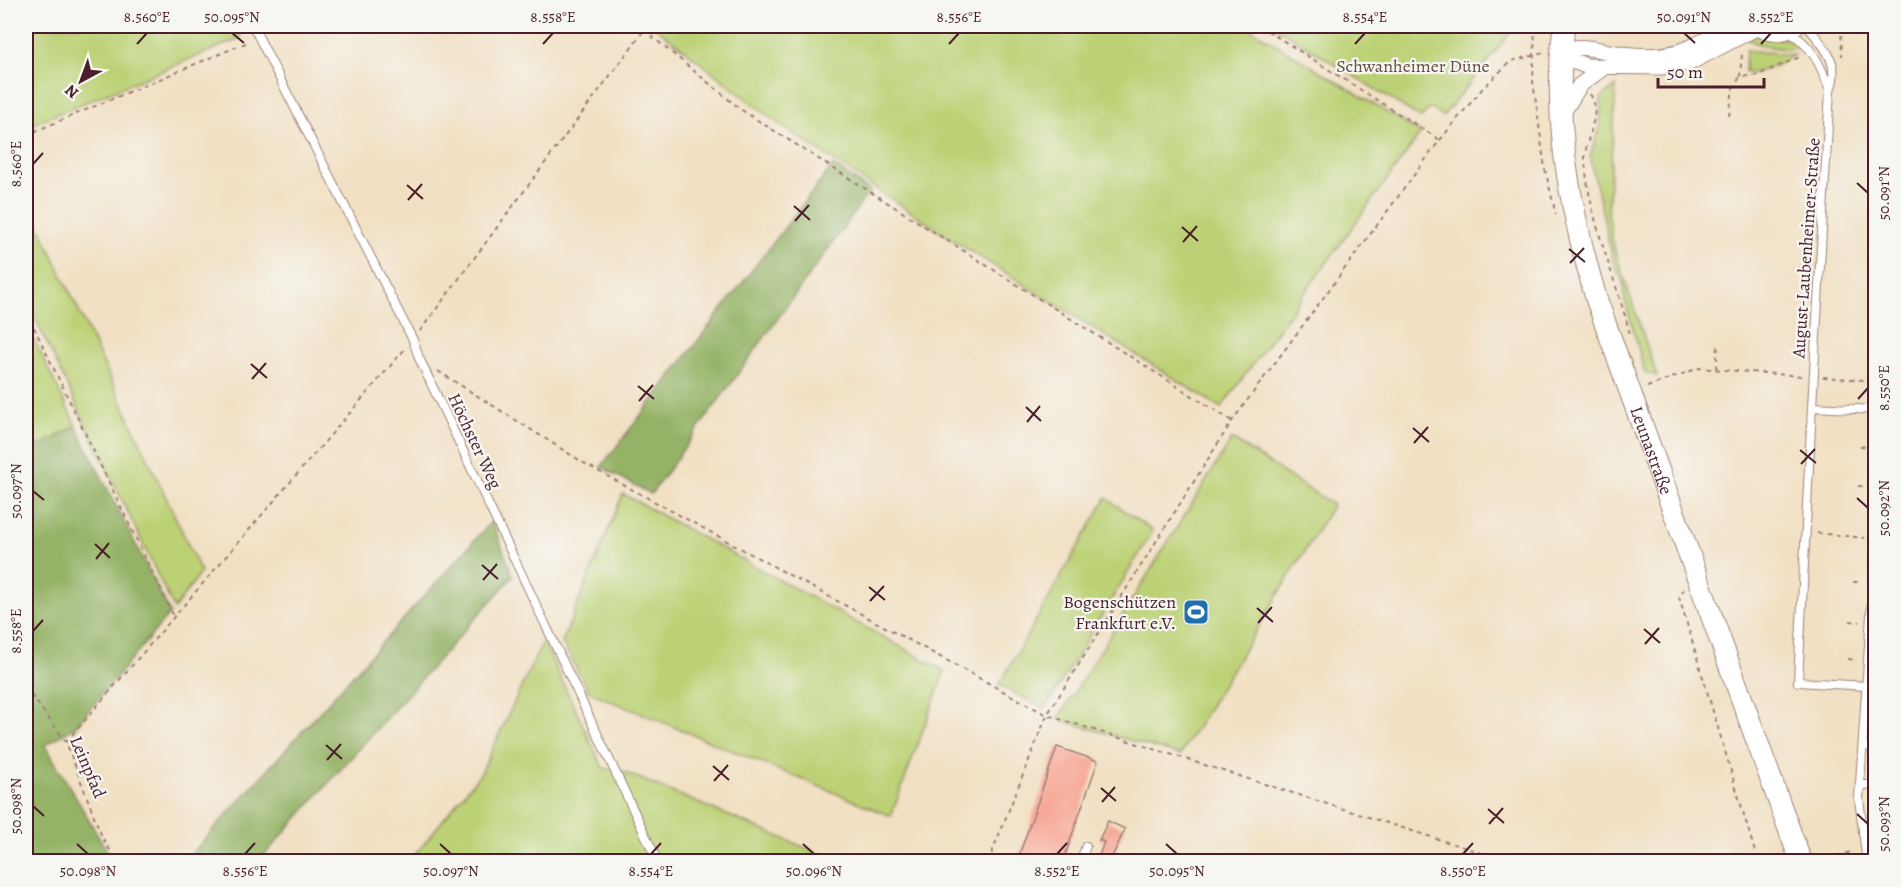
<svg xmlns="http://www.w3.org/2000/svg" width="1901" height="887" font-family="Alegreya,serif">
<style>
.green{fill:#bcd175;stroke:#837850;stroke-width:1.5}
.forest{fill:#95b366;stroke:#706948;stroke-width:1.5}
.building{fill:#f7a997}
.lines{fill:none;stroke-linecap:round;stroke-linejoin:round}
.lane-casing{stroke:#9e8077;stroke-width:10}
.street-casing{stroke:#9e8077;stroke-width:17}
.secondary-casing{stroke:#9e8077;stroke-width:23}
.path{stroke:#9e8077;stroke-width:2;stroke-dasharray:4.5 4.5;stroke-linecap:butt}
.lane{stroke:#fff;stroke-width:8}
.street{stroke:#fff;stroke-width:15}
.secondary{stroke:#fff;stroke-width:21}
.ticks{fill:none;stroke:#4a1f2b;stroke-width:2}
.labels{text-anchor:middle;stroke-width:4.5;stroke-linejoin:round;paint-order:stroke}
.park-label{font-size:18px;fill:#664c3e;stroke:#f6f6f2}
.street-label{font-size:18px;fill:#4a1f2b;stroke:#f6f6f2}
.poi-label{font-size:18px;fill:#4a1f2b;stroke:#f6f6f2;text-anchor:end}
.neatline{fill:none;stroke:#4a1f2b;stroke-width:2}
.ticks-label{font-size:15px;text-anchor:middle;fill:#4a1f2b}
</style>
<rect width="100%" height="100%" fill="#f6f6f2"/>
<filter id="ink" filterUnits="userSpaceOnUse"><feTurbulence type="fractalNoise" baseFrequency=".0167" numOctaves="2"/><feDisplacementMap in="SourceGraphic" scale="12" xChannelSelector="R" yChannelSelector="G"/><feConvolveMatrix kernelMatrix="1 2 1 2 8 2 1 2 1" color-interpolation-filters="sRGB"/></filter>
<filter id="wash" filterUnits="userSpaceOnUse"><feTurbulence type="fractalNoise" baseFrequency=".008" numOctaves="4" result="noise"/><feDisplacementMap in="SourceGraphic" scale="24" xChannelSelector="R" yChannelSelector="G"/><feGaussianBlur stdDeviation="1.35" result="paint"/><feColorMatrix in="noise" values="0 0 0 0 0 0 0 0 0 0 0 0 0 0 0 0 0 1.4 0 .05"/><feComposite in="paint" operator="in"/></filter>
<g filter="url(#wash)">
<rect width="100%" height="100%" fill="#f1e0c3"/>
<path class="green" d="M26,26H236L241,38L26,127Z
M654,26H1246L1421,133L1221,408L953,240L776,122Z
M1274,26H1516L1443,116L1430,108L1421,118Z
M1760,35L1791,40L1801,47C1787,52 1756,46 1744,37Z
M1746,50L1794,55L1773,67L1750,74L1745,71Z
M1616,86L1608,213L1614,248L1657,376L1645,373L1624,296L1623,281L1614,266L1590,156L1600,128L1601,98Z
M26,198L201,572L174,609L26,299Z
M26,323L76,426L26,454Z
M1232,439L1333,505L1180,755L1058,719Z
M623,494L945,671L891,816L589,692L562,642Z
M1106,498L1153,531L1045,709L999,685Z
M543,641L603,768L624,772L837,861L409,862L481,773Z"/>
<path class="forest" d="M833,165L870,191L651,494L601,467Z
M76,426L170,613L75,727L45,745L113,861H26V454Z
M492,521L513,576L259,861H185Z"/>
<g id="blocks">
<path class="building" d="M1057,747L1098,761L1063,861H1017Z
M1108,821L1125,829L1110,861H1097L1104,842L1099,840Z"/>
</g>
</g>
<g filter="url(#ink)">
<use href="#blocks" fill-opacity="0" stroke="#9e8077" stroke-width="1.5"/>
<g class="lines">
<g class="lane-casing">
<path id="lane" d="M253,26L413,340L419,358L658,862
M1807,26C1824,46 1841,63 1830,90L1812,407L1876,410
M1788,31C1813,46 1820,64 1830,90
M1812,407L1798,682L1866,686
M1865,710L1876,711
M1863,746L1876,747
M1860,785H1876
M1863,832L1876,834
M1080,862L1086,846
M1867,862L1859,799L1876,538"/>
</g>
<g class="street-casing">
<path id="street" d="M1730,26C1688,52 1667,61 1616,53C1597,50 1581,44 1561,50L1571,60L1586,66L1661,67L1689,63L1758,27
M1756,26C1769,36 1783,35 1797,26
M1562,114L1580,85L1603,68"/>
</g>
<g class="secondary-casing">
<g id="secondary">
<path id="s1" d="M1564,26C1552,120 1570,208 1596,298L1801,862"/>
</g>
</g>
<path class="path" d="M1260,26L1440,140
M1535,26L1533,81L1545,169L1556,215
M1841,26L1842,56
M644,30L743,111L1232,421
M1740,77L1742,53
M1590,94C1603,113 1584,139 1585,161C1589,221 1616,277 1630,335
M1729,116L1733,88L1740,77L1758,75L1802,56
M26,135L248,42
M26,311L174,617
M420,331L647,26
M1716,369L1718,346
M438,371L587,465L1047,715L1510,862
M1823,377L1876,381
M1647,387L1699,368L1802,376
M1860,446L1876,447
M1858,486L1876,487
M1817,533L1865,538
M1853,582H1862
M1684,589L1679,597L1758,862
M1850,621L1860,622
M1848,659L1857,660
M26,688L66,742L102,837L117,862
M66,742L405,349
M988,862L1047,715L1232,421L1440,140L1482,89L1511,61L1544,53
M1820,862L1854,851"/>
<use href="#lane" class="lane"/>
<use href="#street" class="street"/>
<use href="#secondary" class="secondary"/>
</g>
</g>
<path class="ticks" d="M232,33L244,43M1684,33L1695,43M137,44L147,33M543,44L553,33M949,44L959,33M1355,44L1365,33M1761,44L1771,33M33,164L43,153M1857,183L1868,193M407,185L423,199M408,200L422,184M794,206L810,220M795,221L809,205M1182,227L1198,241M1183,242L1197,226M1569,249L1585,262M1570,263L1584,248M251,364L267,378M252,379L266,363M638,386L654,399M1858,399L1868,388M639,401L653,385M1026,407L1041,421M1027,422L1040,406M1413,428L1429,442M1414,443L1428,427M1800,450L1816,463M1801,464L1815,449M33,491L44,500M1857,498L1868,508M95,544L110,558M96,559L109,543M482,565L498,579M483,580L497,564M869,587L885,600M870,601L884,586M1257,608L1273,622M1258,623L1272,607M1644,629L1660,643M33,631L43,620M1645,644L1659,628M326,745L342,759M327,760L341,744M713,766L729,780M714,781L728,765M1101,788L1116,801M1102,802L1115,787M33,806L44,816M1488,809L1504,823M1857,814L1868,824M1489,824L1503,808M77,844L88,854M440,844L451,854M803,844L814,854M1166,844L1177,854M245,854L255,843M651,854L661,843M1057,854L1067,843M1463,854L1473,843"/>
<defs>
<g id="stadium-square" transform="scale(1.35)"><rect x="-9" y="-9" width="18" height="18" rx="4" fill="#1f6fb2" stroke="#f6f6f2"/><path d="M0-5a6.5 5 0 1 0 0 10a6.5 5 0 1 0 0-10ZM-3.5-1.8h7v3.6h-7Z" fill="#fff"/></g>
</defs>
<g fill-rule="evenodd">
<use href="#stadium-square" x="1196" y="612"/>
</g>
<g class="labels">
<g class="park-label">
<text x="1413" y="72">Schwanheimer Düne</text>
</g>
<g class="street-label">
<text transform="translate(1806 248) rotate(-86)" y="6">August-Laubenheimer-Straße</text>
<text transform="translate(475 441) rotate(65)" y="6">Höchster Weg</text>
<text dy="6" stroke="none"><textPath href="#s1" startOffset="438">Leunastraße</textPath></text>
<text transform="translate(88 767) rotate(67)" y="6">Leinpfad</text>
</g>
<g class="poi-label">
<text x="1176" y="608">Bogenschützen<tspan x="1176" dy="21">Frankfurt e.V.</tspan></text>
</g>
</g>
<rect width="1901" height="887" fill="none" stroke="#f6f6f2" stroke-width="66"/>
<g transform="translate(81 81) rotate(221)" stroke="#f6f6f2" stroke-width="4.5" paint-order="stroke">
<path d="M0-4.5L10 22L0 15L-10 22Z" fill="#4a1f2b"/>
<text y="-9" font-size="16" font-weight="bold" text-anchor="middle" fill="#4a1f2b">N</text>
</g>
<path d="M1658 78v9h106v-9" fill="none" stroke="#4a1f2b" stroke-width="3"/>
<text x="1667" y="78" font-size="18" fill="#4a1f2b" stroke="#f6f6f2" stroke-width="4.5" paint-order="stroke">50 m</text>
<rect x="33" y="33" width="1835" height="821" class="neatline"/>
<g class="ticks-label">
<text x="147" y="22">8.560°E</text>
<text x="232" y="22">50.095°N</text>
<text x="553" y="22">8.558°E</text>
<text x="959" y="22">8.556°E</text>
<text x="1365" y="22">8.554°E</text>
<text x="1684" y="22">50.091°N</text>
<text x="1771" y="22">8.552°E</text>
<text transform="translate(16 164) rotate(-90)" y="5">8.560°E</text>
<text transform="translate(1884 193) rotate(-90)" y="5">50.091°N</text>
<text transform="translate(1884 388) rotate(-90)" y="5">8.550°E</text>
<text transform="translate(16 491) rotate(-90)" y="5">50.097°N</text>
<text transform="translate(1884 508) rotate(-90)" y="5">50.092°N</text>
<text transform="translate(16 631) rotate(-90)" y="5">8.558°E</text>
<text transform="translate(16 806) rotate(-90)" y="5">50.098°N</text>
<text transform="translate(1884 824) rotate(-90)" y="5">50.093°N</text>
<text x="88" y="876">50.098°N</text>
<text x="245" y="876">8.556°E</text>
<text x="451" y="876">50.097°N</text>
<text x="651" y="876">8.554°E</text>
<text x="814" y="876">50.096°N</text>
<text x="1057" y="876">8.552°E</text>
<text x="1177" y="876">50.095°N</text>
<text x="1463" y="876">8.550°E</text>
</g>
</svg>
